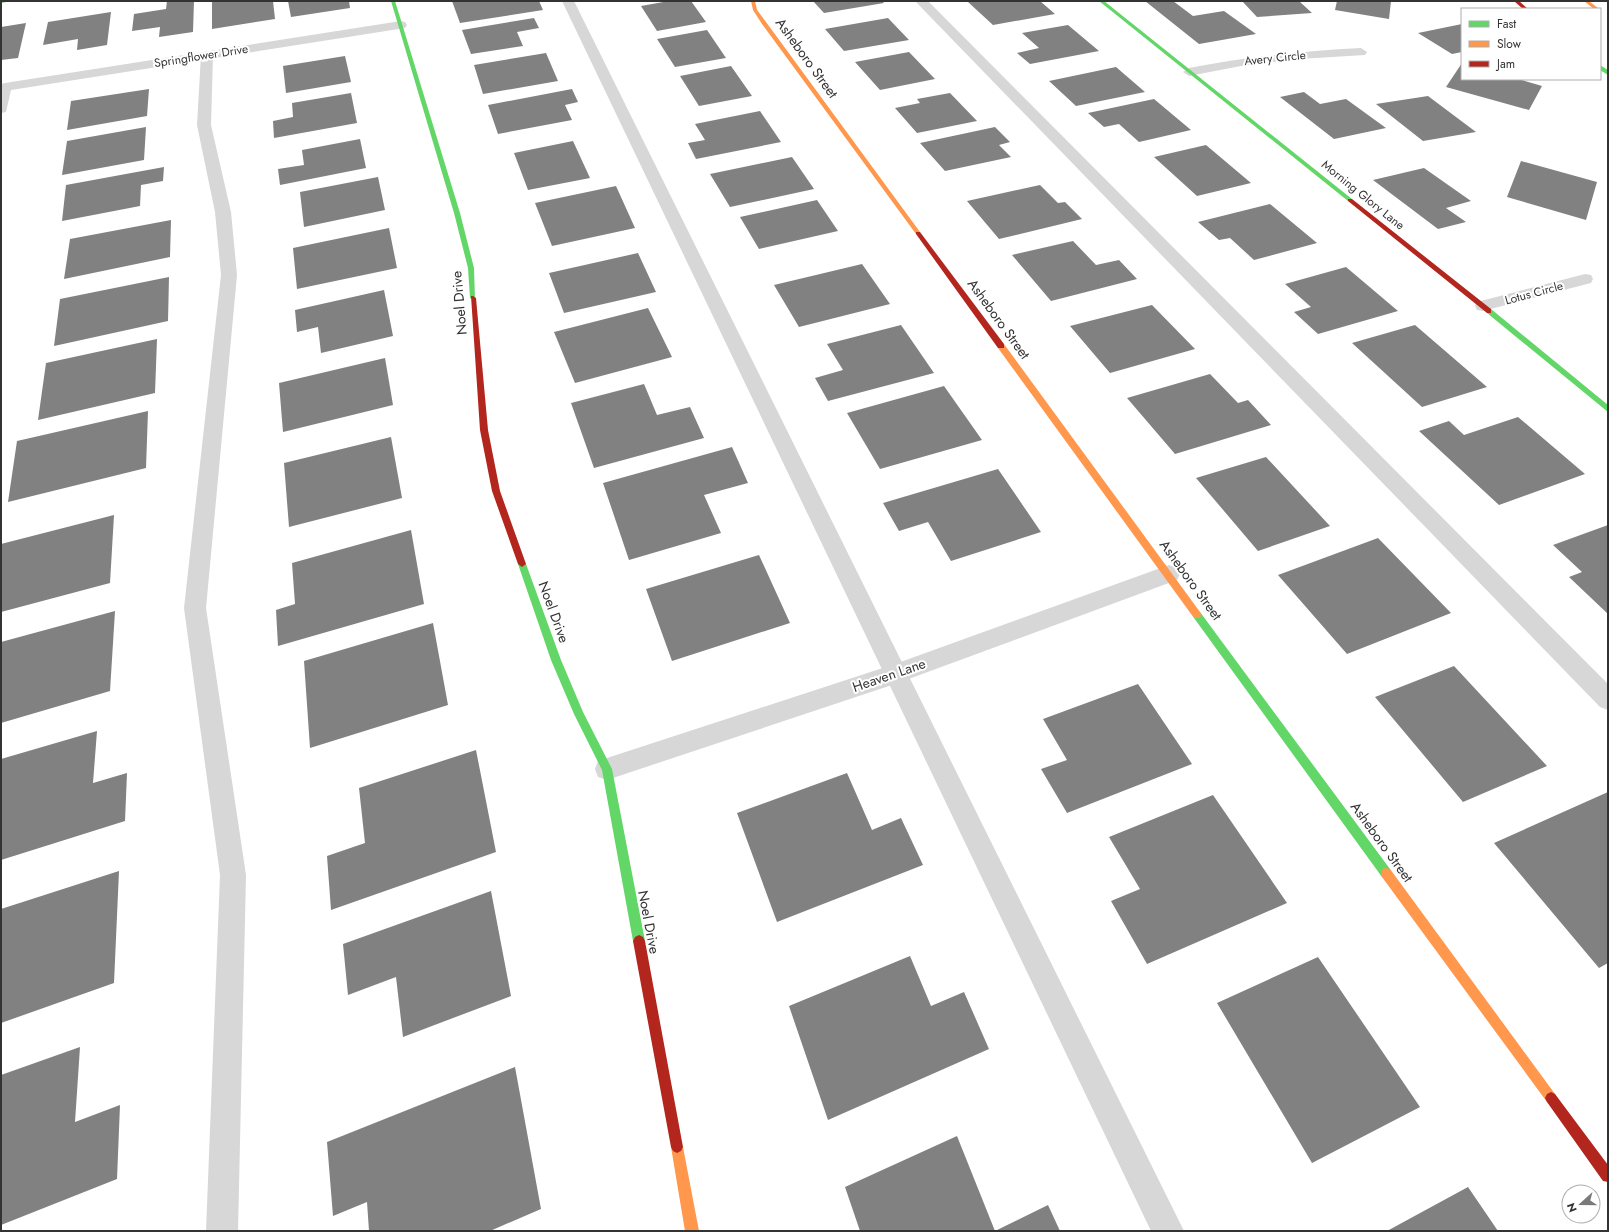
<svg xmlns="http://www.w3.org/2000/svg" width="1609" height="1232" font-family="Jost,sans-serif">
<style>
.building{fill:#818181}
.lines{fill:none;stroke-linecap:round;stroke-linejoin:round}
.lane{fill:#d7d7d7;fill-rule:evenodd}
.street{fill:#d7d7d7;fill-rule:evenodd}
.fast{fill:#63d668;fill-rule:evenodd}
.slow{fill:#ff974d;fill-rule:evenodd}
.jam{fill:#b3261e;fill-rule:evenodd}
.labels{text-anchor:middle;stroke-width:4;stroke-linejoin:round;paint-order:stroke}
.far-street-label{font-size:12px;fill:#333;stroke:#fff}
.street-label{font-size:14px;fill:#333;stroke:#fff}
</style>
<rect width="100%" height="100%" fill="#fff"/>
<path class="building" d="M167,1H194L193,32L159,37L160,27L132,31L134,14L166,9Z
M212,1H273L275,19L212,29Z
M288,1H349L350,8L291,17Z
M452,1H539L543,10L460,23Z
M669,1H691L706,22L657,31L641,6Z
M813,1H882L884,3L824,13Z
M1040,1L1055,14L993,25L968,2Z
M1145,1H1173L1193,16L1224,11L1256,34L1199,44Z
M1242,1H1299L1312,13L1257,17Z
M1337,1H1391L1389,19L1335,10Z
M111,12L107,45L77,50L78,39L43,45L48,22Z
M534,18L539,28L517,32L523,46L471,54L462,30Z
M888,18L909,40L844,51L825,29Z
M26,23L18,58L1,60V27Z
M1462,24V52L1452,54L1418,33Z
M1068,25L1099,51L1030,64L1017,53L1039,48L1022,33Z
M707,30L726,58L675,67L657,39Z
M909,52L935,79L880,90L855,62Z
M546,53L558,81L483,94L474,65Z
M345,56L351,82L286,93L283,66Z
M1462,63V79H1518L1542,86L1529,110L1446,87Z
M731,66L752,96L699,106L680,76Z
M1116,67L1145,92L1076,106L1049,81Z
M149,89L147,116L67,130L71,101Z
M572,89L578,102L565,105L572,120L498,134L488,105Z
M1304,92L1320,104L1346,99L1386,128L1334,139L1280,97Z
M351,93L357,123L274,138L273,121L293,117L292,103Z
M950,93L977,121L917,133L895,108L920,103L917,99Z
M1428,96L1476,132L1423,141L1376,104Z
M1154,99L1191,130L1139,142L1119,124L1104,127L1088,113Z
M760,111L781,142L696,159L688,143L705,140L695,124Z
M146,127L144,160L62,175L67,141Z
M995,127L1010,142L999,145L1011,157L945,171L920,143Z
M360,139L366,168L280,185L278,169L304,165L302,150Z
M573,141L590,178L528,190L514,153Z
M1206,145L1251,183L1197,196L1154,157Z
M792,157L814,189L730,207L710,174Z
M1521,161L1597,182L1586,220L1507,197Z
M164,167L163,181L141,185L140,206L62,221L66,185Z
M1424,168L1471,201L1446,208L1466,222L1438,229L1373,180Z
M378,177L385,210L304,227L300,192Z
M1040,185L1058,203L1065,202L1082,219L999,239L967,201Z
M616,186L635,228L552,246L535,203Z
M817,200L838,231L759,249L740,217Z
M1270,204L1317,243L1254,260L1230,238L1219,240L1198,222Z
M171,220L170,257L64,279L70,239Z
M389,228L397,268L297,289L293,248Z
M1073,241L1096,265L1119,260L1137,279L1051,301L1012,255Z
M638,253L656,292L564,313L549,273Z
M862,264L890,304L799,327L774,285Z
M1346,267L1398,311L1318,334L1294,312L1311,307L1285,284Z
M169,277L168,321L54,346L60,299Z
M384,290L393,336L321,353L318,327L297,332L295,310Z
M1152,305L1195,349L1110,373L1070,326Z
M648,308L672,357L575,383L554,332Z
M901,325L934,373L828,401L815,378L843,370L827,344Z
M1415,325L1487,387L1422,407L1352,343Z
M157,339L155,393L38,420L46,363Z
M385,358L393,405L283,432L279,383Z
M1210,374L1238,403L1248,400L1271,425L1175,454L1127,398Z
M644,384L657,415L690,407L704,438L594,468L571,403Z
M944,386L982,440L880,469L847,413Z
M148,411L146,468L8,502L17,441Z
M1518,417L1585,474L1499,505L1419,431L1449,421L1464,435Z
M391,437L402,498L289,527L284,463Z
M732,447L748,483L704,495L721,533L629,560L603,483Z
M1266,457L1330,526L1258,551L1196,478Z
M998,469L1041,532L951,561L928,522L899,531L883,503Z
M114,515L110,583L1,612V544Z
M1608,525V614L1569,577L1582,572L1553,545Z
M411,530L424,604L278,646L276,610L295,604L292,563Z
M1378,538L1451,613L1347,654L1278,575Z
M759,555L790,623L672,661L646,589Z
M115,611L110,691L1,723V642Z
M433,623L448,705L310,748L304,661Z
M1454,666L1547,766L1463,802L1375,697Z
M1138,684L1192,764L1067,813L1041,769L1067,760L1043,719Z
M97,731L93,783L127,773L125,821L1,860V759Z
M476,750L496,852L331,910L327,856L365,843L359,788Z
M847,773L872,830L901,818L923,865L777,922L737,813Z
M1608,792V963L1599,968L1494,843Z
M1213,795L1287,903L1147,964L1111,901L1140,889L1109,837Z
M119,871L114,983L1,1023V909Z
M491,891L511,996L403,1037L396,977L348,995L343,944Z
M910,956L931,1006L964,992L989,1049L828,1120L789,1006Z
M1318,957L1420,1107L1312,1163L1217,1003Z
M80,1047L75,1122L120,1105L117,1179L1,1225V1075Z
M515,1067L541,1209L490,1231H369L367,1202L333,1216L327,1142Z
M957,1136L995,1231L1048,1205L1060,1231H860L845,1187Z
M1468,1187L1498,1231H1387Z"/>
<g class="lines">
<path class="lane" d="M562,1H574L1184,1231H1151Z
M915,1H928L1608,684V710L1600,707Z
M207,51L213,55L211,125L231,212L237,275L206,608L246,875L238,1231H206L220,875L184,608L221,275L215,212L197,125L201,55Z"/>
<path class="street" d="M401,21L405,22L407,25L405,28L11,90L6,112L1,113V84L5,83Z
M1361,48L1367,52L1365,55L1299,59L1241,66L1189,76L1183,72L1189,68C1246,57 1303,51 1361,48Z
M1585,274L1591,275L1593,279L1591,283L1483,311L1477,310L1475,306L1477,302Z
M1169,565L1177,568L1180,574L1177,580L895,684L607,780L598,777L595,769L598,761L607,758L895,664Z"/>
<path class="fast" d="M1,1H12L1,3Z
M391,1H395L460,213L474,268L475,300H473L470,298L468,268L454,213Z
M1099,1H1104L1352,199V201H1348Z
M1600,65L1608,70V75L1600,70Z
M1487,309H1491L1608,405V412L1487,313Z
M522,561L526,564L561,660L583,712L612,769L645,941L643,945L639,947L635,945L633,941L602,770L574,714L551,660L518,564Z
M1197,611L1200,612L1390,869L1391,873L1390,877L1386,878L1382,877L1194,618L1193,615L1194,612Z"/>
<path class="slow" d="M751,1H755L757,10L766,22L920,232V234H916L762,24L753,10Z
M1584,1H1589L1599,9H1594Z
M998,344H1004L1200,612L1201,615L1200,618H1194L998,348Z
M1386,868L1390,869L1555,1094L1557,1098L1555,1102L1551,1104L1547,1102L1382,877L1381,873L1382,869Z
M677,1141L681,1143L683,1147L699,1231H685L671,1147L673,1143Z"/>
<path class="jam" d="M1514,1H1519L1528,9H1523Z
M1348,199H1352L1491,309V313H1487L1348,201Z
M916,232H920L1004,344V348H998L916,234Z
M471,296H473L476,298L488,430L500,491L526,564L522,567L518,564L492,491L480,430Z
M639,935L643,937L645,941L683,1147L681,1151L677,1153L673,1151L671,1147L633,941L635,937Z
M1551,1092L1555,1094L1608,1165V1182L1603,1181L1547,1102L1545,1098L1547,1094Z"/>
</g>
<g class="labels">
<g class="far-street-label">
<text transform="translate(201 56) rotate(-9)" y="4">Springflower Drive</text>
<text transform="translate(1275 58) rotate(-6)" y="4">Avery Circle</text>
<text transform="translate(1363 195) rotate(39)" y="4">Morning Glory Lane</text>
<text transform="translate(1534 293) rotate(-15)" y="4">Lotus Circle</text>
</g>
<g class="street-label">
<text transform="translate(807 58) rotate(54)" y="5">Asheboro Street</text>
<text transform="translate(459 303) rotate(-95)" y="5">Noel Drive</text>
<text transform="translate(999 319) rotate(54)" y="5">Asheboro Street</text>
<text transform="translate(1191 580) rotate(54)" y="5">Asheboro Street</text>
<text transform="translate(554 612) rotate(70)" y="5">Noel Drive</text>
<text transform="translate(889 675) rotate(-19)" y="5">Heaven Lane</text>
<text transform="translate(1382 842) rotate(54)" y="5">Asheboro Street</text>
<text transform="translate(649 922) rotate(79)" y="5">Noel Drive</text>
</g>
</g>
<rect width="1609" height="1232" fill="none" stroke="#333333" stroke-width="4"/>
<rect x="1461" y="8" width="140" height="72" fill="#ffffff" stroke="#adadad"/>
<rect x="1469" y="21" width="20" height="6" fill="#63d668" stroke="#adadad"/>
<text x="1497" y="28" font-size="12" fill="#333333">Fast</text>
<rect x="1469" y="41" width="20" height="6" fill="#ff974d" stroke="#adadad"/>
<text x="1497" y="48" font-size="12" fill="#333333">Slow</text>
<rect x="1469" y="61" width="20" height="6" fill="#b3261e" stroke="#adadad"/>
<text x="1497" y="68" font-size="12" fill="#333333">Jam</text>
<g transform="translate(1581 1204) rotate(249)"><circle r="19" fill="#ffffff" stroke="#adadad"/>
<path d="M0-3L7 15L0 10L-7 15Z" fill="#7a7a7a"/>
<text y="-6" font-size="11" font-weight="bold" text-anchor="middle" fill="#333333">N</text>
</g>
</svg>
